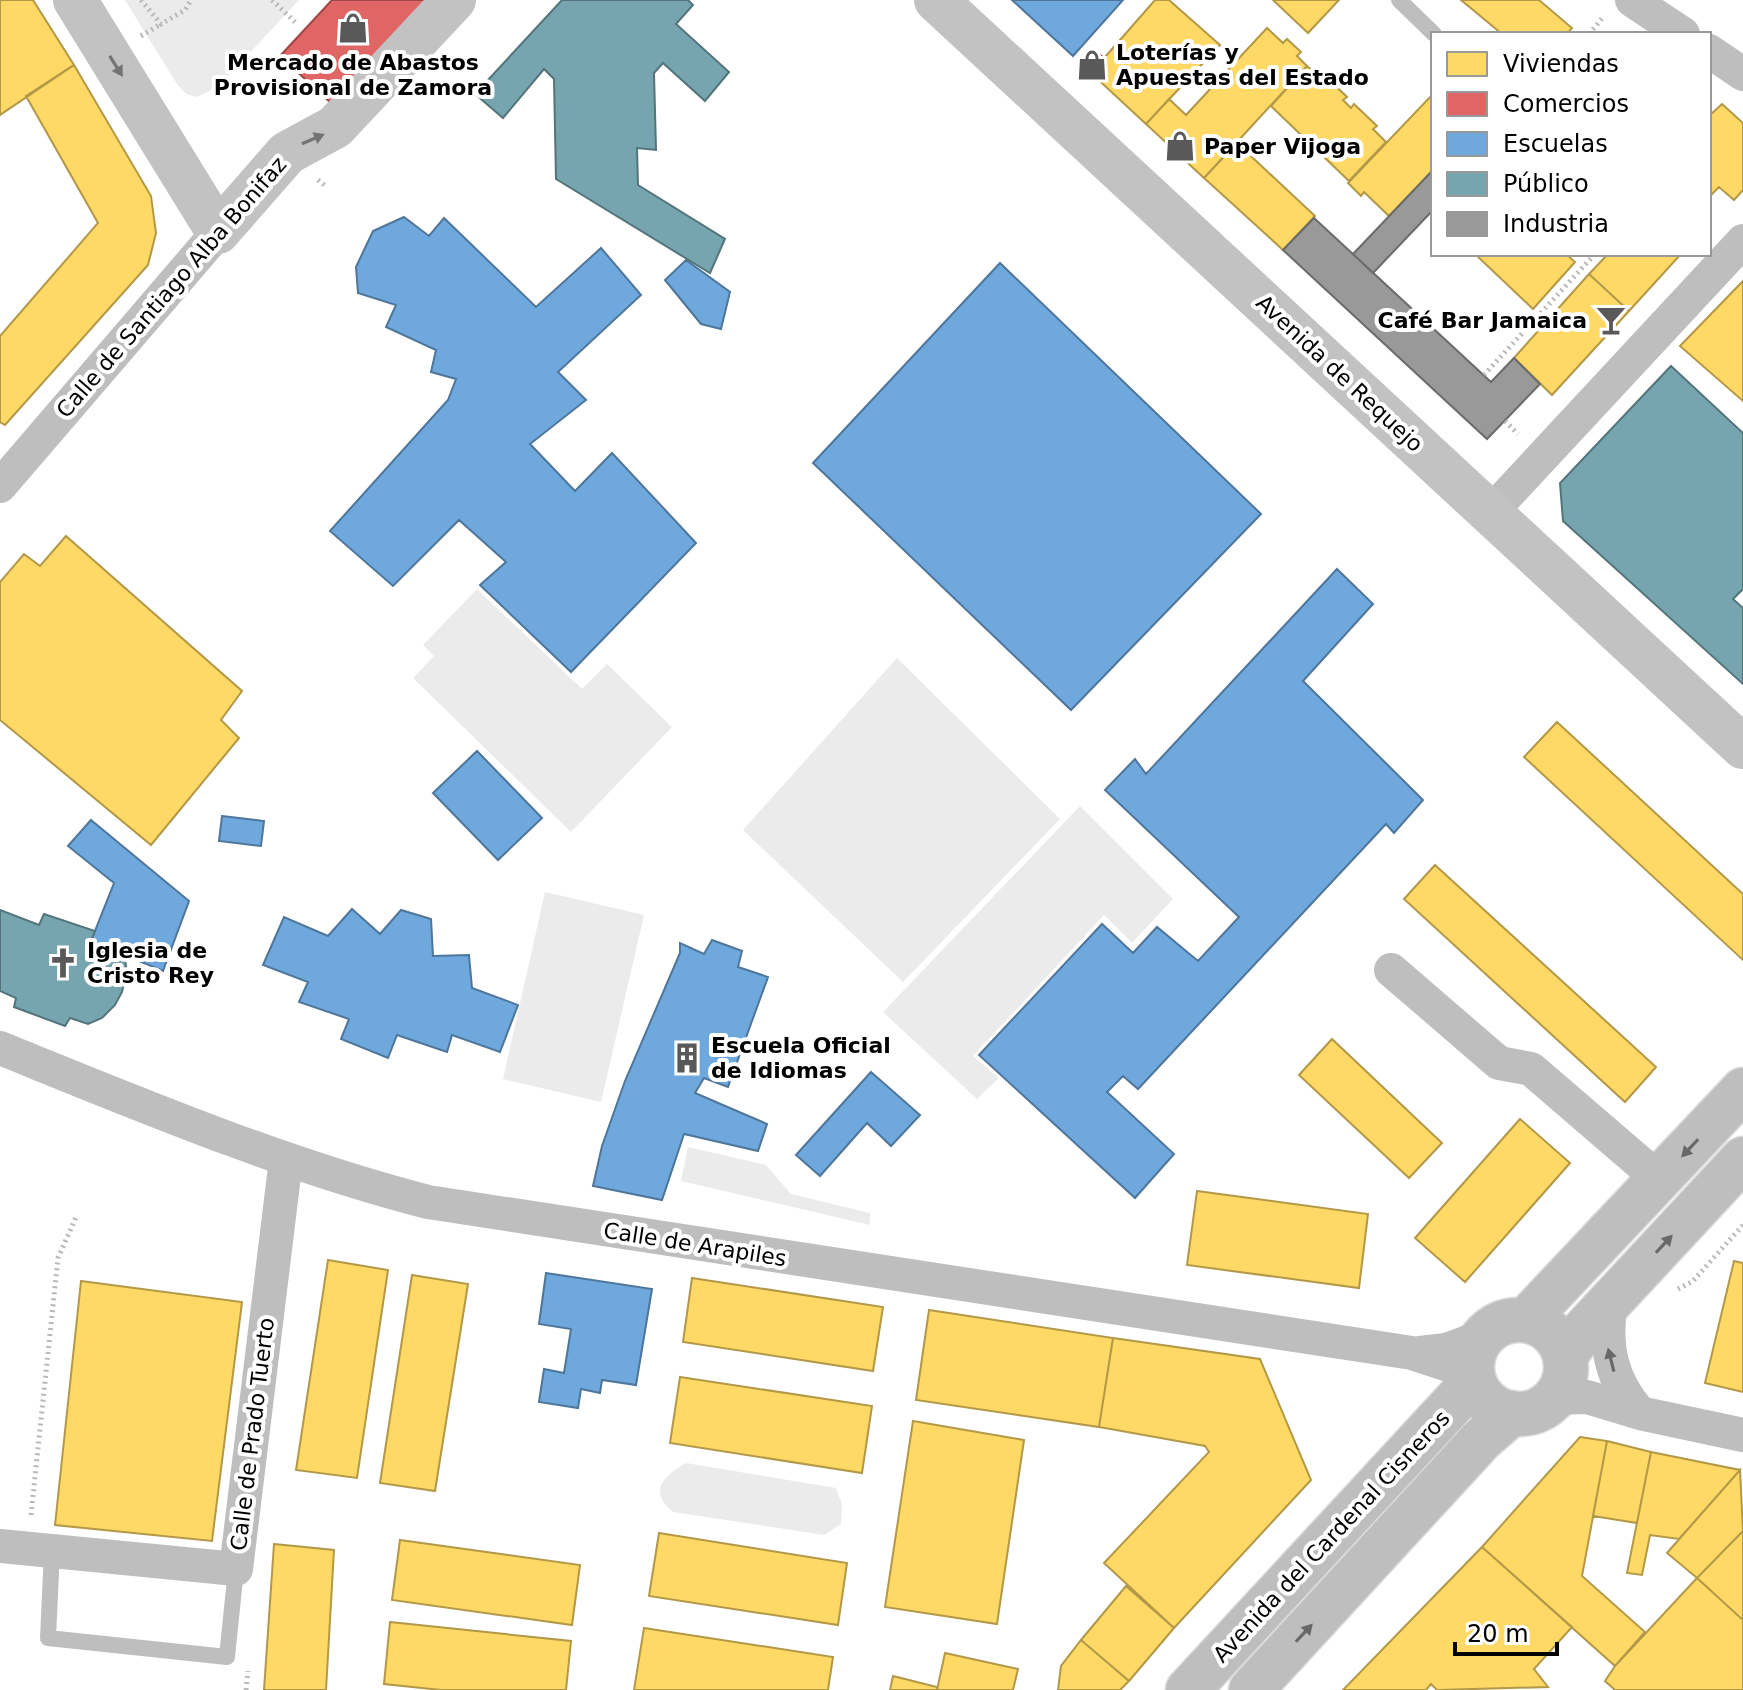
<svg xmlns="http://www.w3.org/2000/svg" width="1743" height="1690" font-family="'DejaVu Sans',sans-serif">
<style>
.green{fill:#ebebeb}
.homes{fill:#ffd966;stroke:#b29847;stroke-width:2}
.shops{fill:#e06666;stroke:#9d4747;stroke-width:2}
.schools{fill:#6fa8dc;stroke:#4e769a;stroke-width:2}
.public{fill:#76a5af;stroke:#53747a;stroke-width:2}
.industry{fill:#999;stroke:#6b6b6b;stroke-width:2}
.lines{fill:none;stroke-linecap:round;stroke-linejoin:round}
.trunk-casing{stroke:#dbdbdb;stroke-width:47}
.path{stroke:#b9b9b9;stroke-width:5;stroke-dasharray:2 4;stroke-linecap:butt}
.service{stroke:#bebebe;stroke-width:16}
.minor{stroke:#bebebe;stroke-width:34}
.secondary{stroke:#c2c2c2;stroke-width:44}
.trunk{stroke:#bebebe;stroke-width:44}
.oneway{fill:#747474}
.oneway2{fill:#686868}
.labels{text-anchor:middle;stroke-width:8;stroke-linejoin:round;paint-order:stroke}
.poi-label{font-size:22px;font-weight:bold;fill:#000;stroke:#fff;text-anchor:start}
.street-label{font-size:22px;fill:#000;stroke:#fff}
</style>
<rect width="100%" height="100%" fill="#fff"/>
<path class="green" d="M125,0H299L218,87L197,97L186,94L177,84Z
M477,589L582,689L607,664L672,727L571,832L413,678L434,656L423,645Z
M897,658L1060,819L903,982L743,830Z
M1080,806L1173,899L1132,943L1104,915L973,1056L999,1078L977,1099L883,1012Z
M545,892L644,915L601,1102L503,1079Z
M688,1147L766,1165L791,1194L870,1213V1225L681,1181Z
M686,1463L836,1488L842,1505L841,1524L824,1535L673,1512C647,1491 665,1475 686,1463Z"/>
<path class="homes" d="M0,0H33L74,65L0,115Z
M1155,0H1169L1220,45L1146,124L1091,73Z
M1273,0H1339L1308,33Z
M1461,0H1539L1572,28L1567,34H1502Z
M1267,28L1283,43L1287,39L1301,52L1297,56L1307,66L1204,178L1146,124L1169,99L1186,115Z
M74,65L151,196L156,233L148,265L5,425L0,422V336L98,223L26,96Z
M1307,66L1321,78L1324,75L1347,97L1343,100L1351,108L1354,104L1377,126L1373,129L1386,142L1349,181L1271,106Z
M1433,94V170L1389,216L1364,192L1361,196L1348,183Z
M1722,104L1743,123V190L1734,200L1719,187L1709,197V116Z
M1237,143L1315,216L1283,250L1204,178Z
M1475,254H1566L1575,262L1533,309Z
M1608,254H1681L1629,311L1589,274Z
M1589,274L1629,311L1552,395L1514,358Z
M1743,281V401L1680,346Z
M66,536L242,691L221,720L239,738L151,845L0,720V582L24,554L40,566Z
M1557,722L1743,894V960L1524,757Z
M1435,865L1656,1067L1625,1102L1404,899Z
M1332,1039L1442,1143L1409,1178L1299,1075Z
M1520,1119L1570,1163L1465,1282L1415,1238Z
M1197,1191L1368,1214L1359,1288L1187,1265Z
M328,1260L388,1270L357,1478L296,1470Z
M1734,1261L1743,1263V1392L1705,1383Z
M412,1275L468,1284L435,1491L380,1483Z
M692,1278L883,1307L873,1371L683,1342Z
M81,1281L242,1302L212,1541L55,1525Z
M929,1310L1113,1338L1099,1427L916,1400Z
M1113,1338L1260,1359L1311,1480L1174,1628L1104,1563L1209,1452L1205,1446L1099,1427Z
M680,1377L872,1406L862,1473L670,1443Z
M913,1421L1024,1440L997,1624L885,1607Z
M1580,1437L1607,1441L1582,1576L1645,1632L1615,1666L1482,1547Z
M1607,1441L1651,1452L1637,1523L1593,1516Z
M1651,1452L1740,1470L1679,1539L1650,1535L1642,1575L1627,1573Z
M1740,1470L1743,1531L1697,1578L1667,1553Z
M1743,1531V1620L1697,1578Z
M659,1533L847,1563L838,1625L649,1596Z
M400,1540L580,1565L572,1625L392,1600Z
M274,1544L334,1550L326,1690H264Z
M1482,1547L1572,1627L1534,1669L1548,1687L1437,1690L1431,1684L1426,1690H1343Z
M1697,1578L1743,1620V1690H1615L1605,1681L1615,1666Z
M1126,1586L1174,1628L1129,1681L1081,1640Z
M390,1622L571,1641L566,1690H441L384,1684Z
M644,1628L833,1657L828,1690H634Z
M1081,1640L1129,1681L1120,1690H1058L1061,1666Z
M945,1653L1018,1669L1013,1690H937Z
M893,1676L937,1687V1690H890Z"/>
<path class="shops" d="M332,0H426L331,103L280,56Z
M1096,52L1104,58L1091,73L1085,66Z"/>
<path class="schools" d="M1012,0H1123L1073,56Z
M404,217L429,236L444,218L536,307L601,248L641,295L558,372L586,400L530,444L575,491L612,453L696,543L571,672L480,585L506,562L459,520L393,586L330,531L448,400L456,379L431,372L436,350L386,327L396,305L358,293L356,267L373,231Z
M686,260L730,292L721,329L701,324L665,280Z
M1000,263L1261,514L1071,710L813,463Z
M1337,569L1373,604L1303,681L1423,800L1394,833L1386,824L1138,1089L1123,1076L1107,1092L1174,1154L1135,1198L979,1055L1102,924L1133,953L1157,927L1198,961L1239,917L1105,790L1135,759L1146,774Z
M477,751L542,818L498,860L433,793Z
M222,816L264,821L261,846L219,841Z
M91,820L189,901L163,971L91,941L114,883L68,846Z
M352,909L380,934L401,910L431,919L433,956L469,955L472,988L518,1005L500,1052L452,1035L447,1052L397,1035L388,1058L341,1039L349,1019L299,1002L308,982L263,965L284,917L328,936Z
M712,940L742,951L738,967L768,977L728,1087L704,1078L695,1093L767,1124L758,1151L684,1134L662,1200L593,1186L602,1146L625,1081L680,953V943L704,954Z
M871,1072L920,1115L891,1146L867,1123L820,1176L796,1155Z
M546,1273L652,1289L636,1385L602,1380L600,1393L581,1389L578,1408L539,1402L544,1369L564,1373L571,1329L539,1324Z"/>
<path class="public" d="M562,0H688L693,5L676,24L729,72L705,101L663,63L654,73L656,150L637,148L638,185L725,239L710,273L556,179L554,79L544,69L503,118L475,94Z
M1671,366L1743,433V589L1733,599L1743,608V684L1563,521L1560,483Z
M0,910L39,925L44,914L95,931L91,941L124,955L127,971L122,992L115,1005L102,1018L88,1024L70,1018L65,1026L14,1007L16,998L0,991Z"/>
<path class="industry" d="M1433,170V210L1373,273L1353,254Z
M1314,218L1491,382L1514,358L1540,384L1487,439L1283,250Z"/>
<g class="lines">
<g class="trunk-casing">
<path id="trunk" d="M1526,1320L1743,1090
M1472 1367a47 47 0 1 1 94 0a47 47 0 1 1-94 0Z
M1565,1356L1583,1331L1743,1159
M1188,1690L1474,1381
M1251,1690L1481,1440L1512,1413"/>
</g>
<path class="path" d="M141,0L161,24L185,10L191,0
M272,0L295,22
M1589,34L1604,16
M141,36L161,24
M318,180L327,187
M1484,375L1595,254
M1505,421L1518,434
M1678,1289L1693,1281L1743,1225
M31,1515L58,1258L77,1215
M246,1690L248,1671"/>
<path class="service" d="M1399,0L1434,34
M52,1551L48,1638L227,1657L236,1569"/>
<path class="minor" d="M1632,0L1683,34
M1709,51L1743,74
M0,486L218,232
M1491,512L1743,241
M1391,970L1499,1063L1531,1069L1660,1180
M0,1048C141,1105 281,1164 428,1202L1412,1353L1455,1367L1474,1381
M1611,1301C1604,1344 1610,1380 1640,1413
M1420,1353L1446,1350L1482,1337
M1555,1398L1587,1397L1640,1413L1743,1435
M0,1546L236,1569L286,1159"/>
<path class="secondary" d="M75,0L218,232L287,153L335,127L454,0
M936,0L1743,747"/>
<use href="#trunk" class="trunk"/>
</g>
<defs><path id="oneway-solid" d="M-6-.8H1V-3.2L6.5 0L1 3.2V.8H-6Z" transform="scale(2)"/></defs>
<g class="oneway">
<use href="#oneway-solid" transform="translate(116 66) rotate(58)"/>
<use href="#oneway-solid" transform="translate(313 139) rotate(-23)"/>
</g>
<g class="oneway2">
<use href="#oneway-solid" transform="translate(1690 1148) rotate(133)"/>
<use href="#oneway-solid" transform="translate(1664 1244) rotate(-47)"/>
<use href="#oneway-solid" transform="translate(1611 1360) rotate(-104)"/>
<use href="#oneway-solid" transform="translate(1304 1633) rotate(-47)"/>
</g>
<defs>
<g id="shop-bare" transform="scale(2.4)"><path d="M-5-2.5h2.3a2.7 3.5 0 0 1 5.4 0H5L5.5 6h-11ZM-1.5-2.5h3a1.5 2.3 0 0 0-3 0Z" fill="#595959" stroke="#fff" stroke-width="2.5" paint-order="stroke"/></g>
<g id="bar-bare" transform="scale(2.4)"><path d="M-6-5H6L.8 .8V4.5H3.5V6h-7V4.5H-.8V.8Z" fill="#595959" stroke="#fff" stroke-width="2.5" paint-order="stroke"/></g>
<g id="church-bare" transform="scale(2.4)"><path d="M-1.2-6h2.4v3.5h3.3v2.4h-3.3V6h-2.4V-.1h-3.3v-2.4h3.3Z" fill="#595959" stroke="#fff" stroke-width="2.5" paint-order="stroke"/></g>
<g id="building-bare" transform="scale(2.4)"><path d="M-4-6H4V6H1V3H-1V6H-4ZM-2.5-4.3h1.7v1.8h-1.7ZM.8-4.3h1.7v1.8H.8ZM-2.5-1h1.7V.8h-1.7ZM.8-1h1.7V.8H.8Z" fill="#595959" stroke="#fff" stroke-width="2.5" paint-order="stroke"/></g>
</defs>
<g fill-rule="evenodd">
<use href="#shop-bare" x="353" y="28"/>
<use href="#shop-bare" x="1092" y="65"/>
<use href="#shop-bare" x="1180" y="146"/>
<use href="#bar-bare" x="1611" y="320"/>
<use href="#church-bare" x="63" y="963"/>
<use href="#building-bare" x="687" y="1058"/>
</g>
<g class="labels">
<g class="poi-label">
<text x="1116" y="60">Loterías y<tspan x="1116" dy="25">Apuestas del Estado</tspan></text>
<text x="353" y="70" text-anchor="middle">Mercado de Abastos<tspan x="353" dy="25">Provisional de Zamora</tspan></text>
<text x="1204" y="154">Paper Vijoga</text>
<text x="1587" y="328" text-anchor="end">Café Bar Jamaica</text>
<text x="87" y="958">Iglesia de<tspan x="87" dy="25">Cristo Rey</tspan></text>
<text x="711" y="1053">Escuela Oficial<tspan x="711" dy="25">de Idiomas</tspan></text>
</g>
<g class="street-label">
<text transform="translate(171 287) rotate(-49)" y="8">Calle de Santiago Alba Bonifaz</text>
<text transform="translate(1340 373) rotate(43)" y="8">Avenida de Requejo</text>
<text transform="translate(695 1244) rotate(9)" y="8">Calle de Arapiles</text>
<text transform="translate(252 1434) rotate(-83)" y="8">Calle de Prado Tuerto</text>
<text transform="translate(1331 1536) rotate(-47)" y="8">Avenida del Cardenal Cisneros</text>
</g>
</g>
<rect x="1431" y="32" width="280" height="224" fill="#ffffff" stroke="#999999" stroke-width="2"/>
<rect x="1447" y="52" width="40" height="24" fill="#ffd966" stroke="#999999" stroke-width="2"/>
<text x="1503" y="72" font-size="24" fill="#000000">Viviendas</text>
<rect x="1447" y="92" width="40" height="24" fill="#e06666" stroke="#999999" stroke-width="2"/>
<text x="1503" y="112" font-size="24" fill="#000000">Comercios</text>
<rect x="1447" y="132" width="40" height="24" fill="#6fa8dc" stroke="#999999" stroke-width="2"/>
<text x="1503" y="152" font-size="24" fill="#000000">Escuelas</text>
<rect x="1447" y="172" width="40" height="24" fill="#76a5af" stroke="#999999" stroke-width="2"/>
<text x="1503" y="192" font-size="24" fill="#000000">Público</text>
<rect x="1447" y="212" width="40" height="24" fill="#999999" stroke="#999999" stroke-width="2"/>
<text x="1503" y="232" font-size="24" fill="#000000">Industria</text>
<path d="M1455 1642v12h102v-12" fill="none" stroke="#000000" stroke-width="4"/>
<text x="1467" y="1642" font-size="24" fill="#000000" stroke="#ffffff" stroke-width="6" paint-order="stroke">20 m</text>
</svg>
